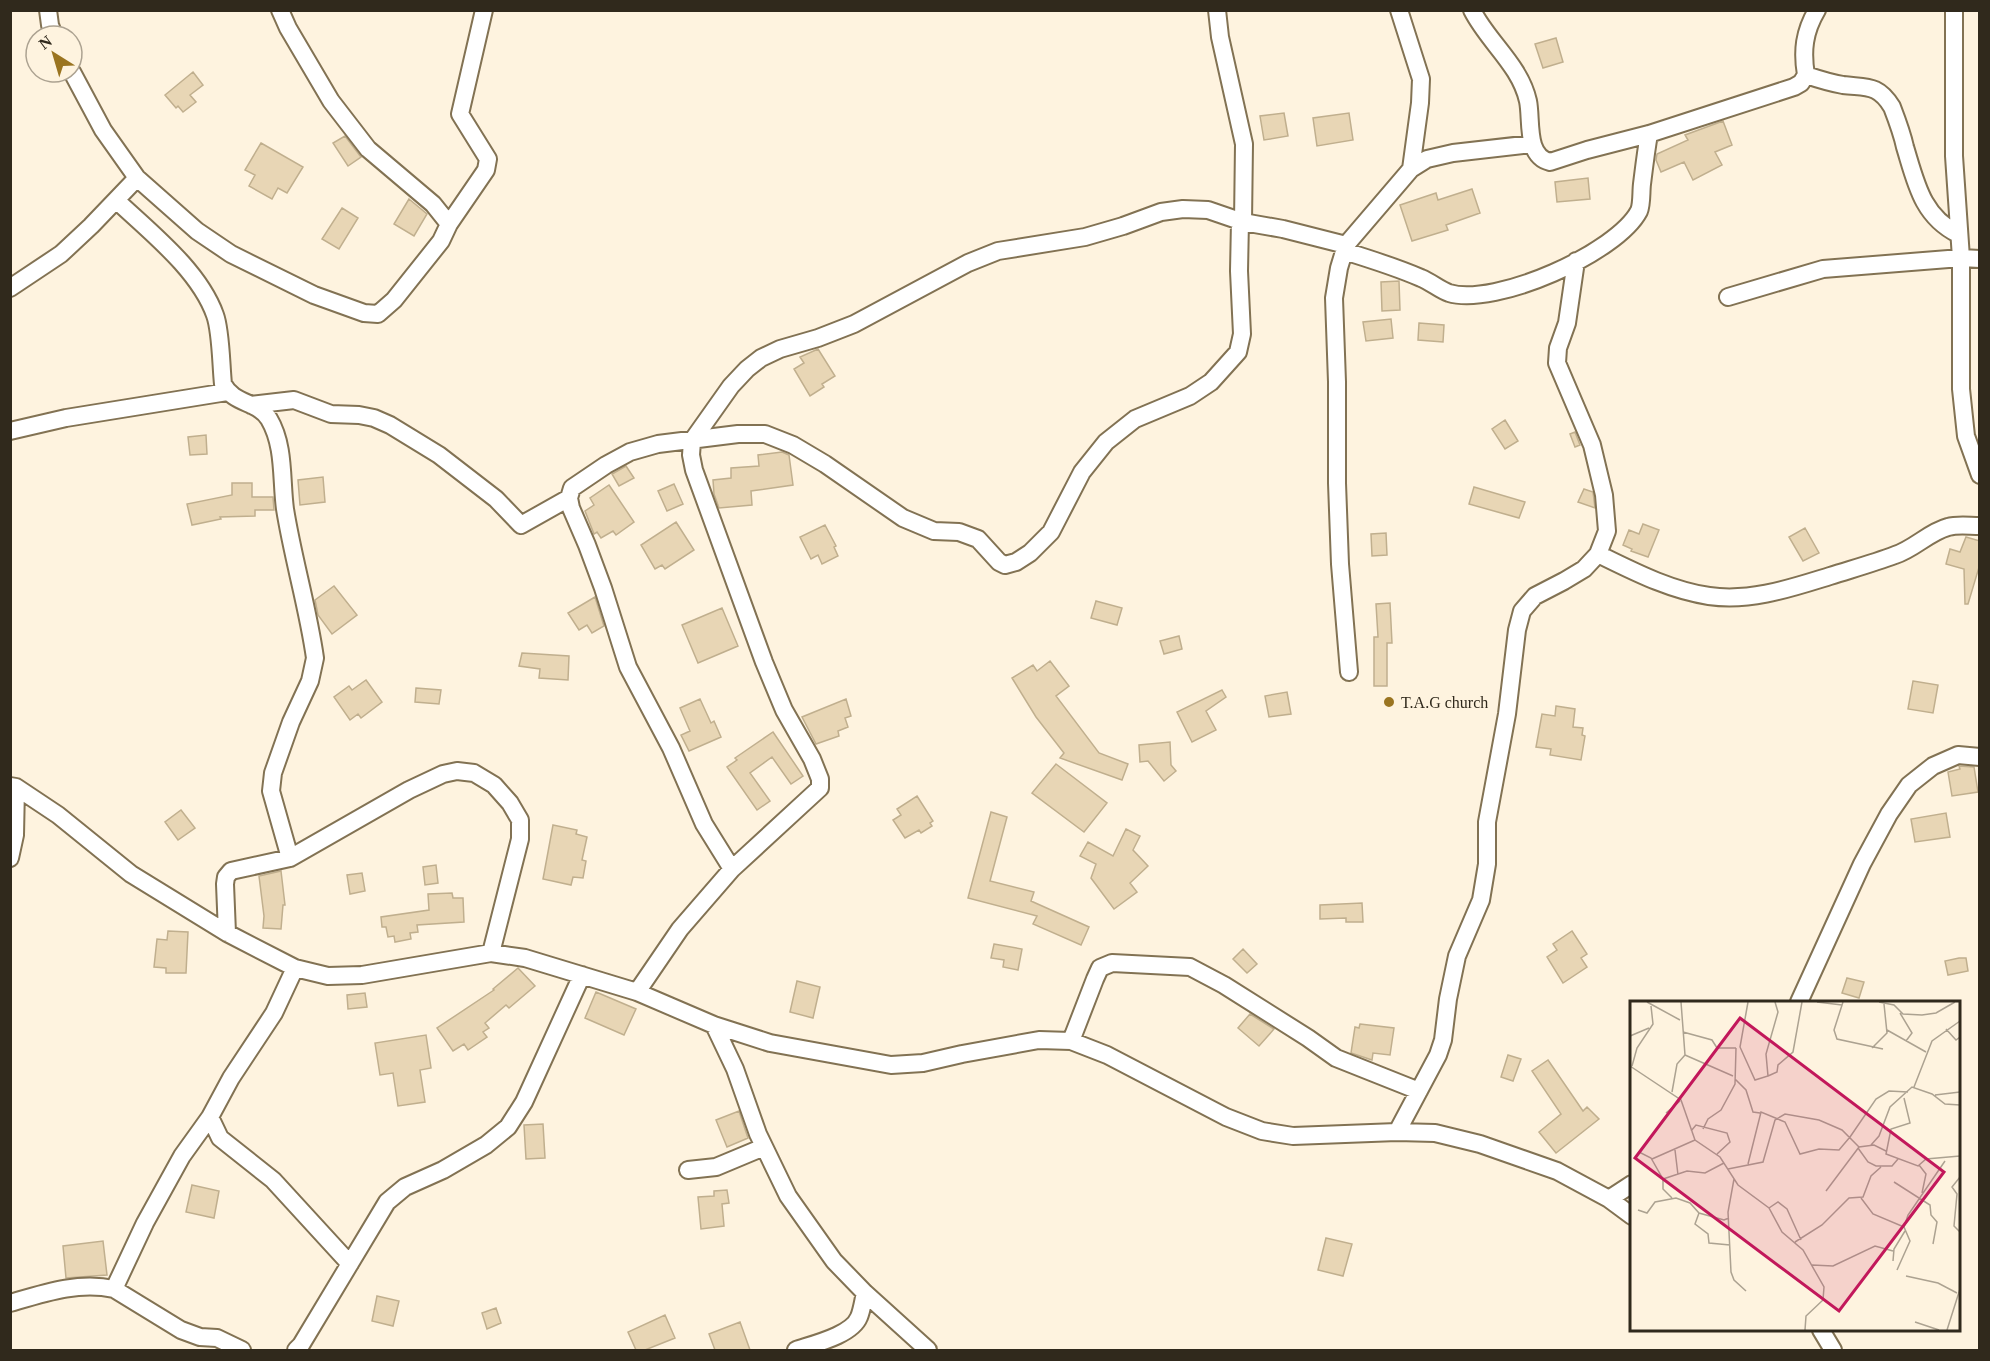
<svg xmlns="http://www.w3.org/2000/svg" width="1990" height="1361" font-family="Georgia,serif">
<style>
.building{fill:#e8d6b5;stroke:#c0af8e;stroke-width:1.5}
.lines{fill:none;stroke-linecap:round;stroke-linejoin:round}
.minor-casing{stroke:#827253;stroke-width:20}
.minor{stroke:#fff;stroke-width:16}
.poi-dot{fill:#9a7420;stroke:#fef3df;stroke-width:2}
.labels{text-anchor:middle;stroke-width:4.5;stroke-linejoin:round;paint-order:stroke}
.poi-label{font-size:16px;fill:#30291c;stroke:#fef3df;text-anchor:start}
.inset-road{fill:none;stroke:#aca291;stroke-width:1.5}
.view{fill:#c2185b;fill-opacity:0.15;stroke:#c2185b;stroke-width:3}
.inset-edge{fill:none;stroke:#30291c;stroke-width:3}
</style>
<rect width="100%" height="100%" fill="#fef3df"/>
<path class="building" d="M1556,38L1563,62L1543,68L1535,44Z
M193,72L203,85L190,95L196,102L183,112L178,106L176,108L165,95Z
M1284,113L1288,136L1264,140L1260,116Z
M1349,113L1353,140L1317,146L1313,118Z
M1723,121L1732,145L1715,152L1722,165L1693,180L1684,162L1661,172L1656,160L1657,154L1688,140L1685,135Z
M345,136L361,157L348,166L333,143Z
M261,143L303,167L287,193L278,188L272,199L249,186L255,175L245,170Z
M1588,178L1590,199L1557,202L1555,182Z
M1472,189L1480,213L1446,225L1448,230L1412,241L1400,205L1436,193L1438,200Z
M409,199L427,214L414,236L394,224Z
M342,208L358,218L339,249L322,239Z
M1399,281L1400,310L1382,311L1381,282Z
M1391,319L1393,338L1366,341L1363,322Z
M1419,323L1444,325L1443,342L1418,340Z
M818,349L835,376L822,384L824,387L810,396L794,369L804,363L800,357Z
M1505,420L1518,441L1505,449L1492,429Z
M1575,432L1580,445L1575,447L1570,434Z
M206,435L207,454L190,455L188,437Z
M782,452L789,455L793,485L751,491L752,505L719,508L714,494L713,480L731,478V468L759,466L758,455Z
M626,466L634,478L619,486L612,474Z
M323,477L325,502L300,505L298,480Z
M232,483H252V497H273L274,510H255V516L220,517L221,519L192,525L187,504L232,495Z
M674,484L683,504L667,511L658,491Z
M609,485L634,522L616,535L613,531L601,538L597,532L594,534L585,511L594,505L590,498Z
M1474,487L1525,502L1519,518L1469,504Z
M1584,489L1593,492L1595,508L1578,502Z
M676,522L694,550L665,569L662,565L655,569L641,545Z
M1643,524L1659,530L1648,557L1631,551L1632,549L1623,545L1629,530L1639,534Z
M825,525L836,546L834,547L838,556L822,564L818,555L811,559L800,537Z
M1805,528L1819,553L1803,561L1789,537Z
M1386,533L1387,555L1372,556L1371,534Z
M1966,537L1980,541V564L1968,604H1965L1964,569L1946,564L1950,549L1960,552Z
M334,586L357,615L332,634L318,615L315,600Z
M595,597L604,626L592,633L587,625L579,630L568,613Z
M1096,601L1122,608L1117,625L1091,618Z
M1390,603L1392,643H1387V686H1374V637H1378L1376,604Z
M722,608L738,646L698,663L682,625Z
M1179,636L1182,649L1164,654L1160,641Z
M522,653L569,656L568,680L539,678L540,669L519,666Z
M1050,661L1069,686L1056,696L1099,753L1128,764L1122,780L1060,758L1064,753L1036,717L1012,678L1033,665L1037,671Z
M366,680L382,702L361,718L358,714L350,720L334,697L349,686L352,690Z
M1913,681L1938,685L1933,713L1908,709Z
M416,688L441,690L439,704L415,702Z
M1222,690L1226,697L1206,711L1216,730L1192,742L1177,712Z
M1287,692L1291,714L1269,717L1265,696Z
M700,699L711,723L714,721L721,737L689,751L681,735L690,731L680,708Z
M846,699L851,716L845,718L848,727L838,731L839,736L816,744L802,717Z
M1556,706L1575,709L1573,727L1583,728L1582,735L1585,736L1581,760L1550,755L1551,749L1536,747L1542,714L1555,716Z
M773,732L803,776L791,784L772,757L750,773L770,801L757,810L727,767L737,760L735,758Z
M1170,742L1171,765L1176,771L1164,781L1148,761L1140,762L1139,745Z
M1056,764L1107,803L1084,832L1032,793Z
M1959,766L1974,767L1978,792L1952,796L1948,772L1960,769Z
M917,796L933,821L930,823L932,826L921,833L919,830L905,838L893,820L901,815L897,809Z
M181,810L195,828L178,840L165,822Z
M991,812L1007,817L990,881L1034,892L1031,901L1089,927L1081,945L1033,924L1037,916L968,898Z
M1946,813L1950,837L1915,842L1911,819Z
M553,825L577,830L576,834L587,837L582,860L586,861L583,878L573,877L571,885L543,879Z
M1126,829L1140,836L1133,850L1148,866L1130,883L1137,892L1114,909L1091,878L1096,864L1080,856L1088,842L1113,856Z
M436,865L438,883L425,885L423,867Z
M281,871L285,905H283L281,929L263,928L264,916L259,876Z
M362,873L365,891L350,894L347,875Z
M452,893L453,898H463L464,922L417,925L418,932L410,933L411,939L395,942L394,936L388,937L386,927H382L381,917L429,910L428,894Z
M1362,903L1363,922H1346V918L1320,919V905Z
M168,931L188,932L186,973H166V968L154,967L157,939L167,940Z
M1572,931L1587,954L1581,958L1587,967L1563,983L1547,957L1557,950L1553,944Z
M994,944L1022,949L1018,970L1003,967L1004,960L991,958Z
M1243,949L1257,964L1247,973L1233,959Z
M1959,958H1966L1968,971L1948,975L1945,961Z
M518,968L535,986L509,1008L506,1005L485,1023L489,1028L483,1032L487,1037L468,1050L464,1044L453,1051L437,1028L494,990L493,989Z
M1847,978L1864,982L1859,998L1842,993Z
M797,981L820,987L813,1018L790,1012Z
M596,992L636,1009L624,1035L585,1018Z
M365,993L367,1007L348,1009L347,995Z
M1250,1014L1274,1029L1259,1046L1238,1028Z
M1360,1024L1394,1028L1390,1055L1373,1053L1372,1060L1351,1053L1355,1027L1359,1028Z
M426,1035L431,1068L420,1070L425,1102L398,1106L393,1073L380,1075L375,1043Z
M1508,1055L1521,1059L1513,1081L1501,1077Z
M1548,1060L1583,1111L1587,1107L1599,1119L1556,1153L1539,1132L1561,1114L1532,1071Z
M739,1111L748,1138L727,1147L716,1120Z
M543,1124L545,1158L526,1159L524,1125Z
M192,1185L219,1191L214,1218L186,1212Z
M727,1190L729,1203L722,1204L724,1226L701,1229L698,1197L714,1196V1191Z
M1326,1238L1352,1244L1343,1276L1318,1270Z
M103,1241L107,1275L66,1278L63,1246Z
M377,1296L399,1301L393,1326L372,1321Z
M496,1308L501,1323L487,1329L482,1313Z
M665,1315L675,1338L645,1350H636L628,1332Z
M740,1322L750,1350H715L709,1334Z"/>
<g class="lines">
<g class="minor-casing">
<path id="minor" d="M48,10L50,25L54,36
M1217,10L1220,37L1244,144L1243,222
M1399,10L1421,79L1420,103L1411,169
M1472,10C1488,42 1520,65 1528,101C1532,120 1525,156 1550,162L1587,150L1649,134L1794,87L1801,83L1806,75C1802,51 1804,32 1817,10
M1954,10V156L1961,258V389L1966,436L1980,475
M72,72L103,130L137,178L197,231L231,254L314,295L364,313L378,314L394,300L441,241L449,224L433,204L368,149L331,101L288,28L280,10
M1806,75C1818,79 1831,83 1843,85C1867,88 1878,84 1892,107C1897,120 1902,133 1905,147C1916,183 1922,216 1958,234
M116,200C150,232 199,270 215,315C221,331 221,365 223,384C234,405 258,401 269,419C285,446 281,480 285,509C293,559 308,608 315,658L310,681L291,722L273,773L271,791L290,858
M449,224L486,170L488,159L460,114L484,10
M1344,251C1370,259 1396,267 1421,278C1431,282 1440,290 1449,293C1495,307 1617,253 1639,211C1642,204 1641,192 1642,184C1644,168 1646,151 1649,134
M10,288L61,254L91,226L137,178
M1728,297L1823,269L1961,258L1980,259
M251,405L294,400L331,414L359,415L374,418L390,425L439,455L496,499L521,525L569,498
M10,431L66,418L227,392
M1598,554C1633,571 1669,590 1709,596C1751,602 1791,588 1830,576C1852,569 1874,563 1895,555C1914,549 1929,532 1948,527C1958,524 1969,526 1980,526
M1349,672L1340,564L1337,483V382L1334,298L1339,268L1346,245L1411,169L1427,159L1453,153L1532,144
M10,786L16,787L58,815L131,874L227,933L295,968L328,976L362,975L491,953L525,958L637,992L714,1025L770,1043L891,1065L923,1063L962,1054L1039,1040L1071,1041L1107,1055L1226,1117L1262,1131L1293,1136L1397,1132L1435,1133L1480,1144L1557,1171L1609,1199L1632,1216
M10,858L15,835L16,787
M732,869L704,824L671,748L628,667L603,588L587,545L571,508L569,498L572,488L606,465L630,452L658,444L738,434H765L793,445L825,464L903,518L934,531L959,532L978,539L999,562L1005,565L1016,562L1030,553L1051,532L1082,472L1106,442L1135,419L1190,396L1211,382L1238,352L1242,334L1239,271L1240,221
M227,933L225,884L226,877L231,871L290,858L409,790L443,774L457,771L474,773L494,785L510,803L520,820V839L491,953
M637,992L680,929L732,869L820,788V779L812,759L784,710L764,662L694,470L691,455L692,441L731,386L747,369L761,358L780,349L818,338L854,324L968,263L998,251L1085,237L1123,226L1161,212L1183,209L1208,210L1243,222L1283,229L1346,245
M1799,1002L1862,864L1889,814L1909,785L1933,766L1958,755L1980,757
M714,1025L735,1069L758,1134L788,1196L834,1261L865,1293L928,1350
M1071,1041L1095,979L1100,968L1112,963L1190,967L1224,985L1308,1038L1336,1058L1419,1091
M210,1117L220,1138L273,1180L350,1264
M1397,1132L1438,1055L1443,1040L1448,999L1457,956L1481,900L1487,864V822L1507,714L1517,630L1522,611L1535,596L1564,581L1584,569L1598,554L1607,531L1604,495L1592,445L1557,363L1558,348L1567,323L1576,261
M688,1170L716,1167L764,1147
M1609,1199L1632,1184
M114,1289L145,1223L182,1156L210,1117L231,1078L274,1013L295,968
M10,1303C44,1293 79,1281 114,1289L181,1330L200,1337L217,1338L242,1350
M1821,1330L1833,1350
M296,1350L301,1345L387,1202L405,1187L443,1170L486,1145L508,1127L524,1102L582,975
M796,1350C814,1344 852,1335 859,1317C862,1310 863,1301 865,1293"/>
</g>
<use href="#minor" class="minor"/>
</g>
<circle class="poi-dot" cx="1389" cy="702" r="6"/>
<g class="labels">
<g class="poi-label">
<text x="1401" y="708">T.A.G church</text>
</g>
</g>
<g transform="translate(1630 1001)">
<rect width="330" height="330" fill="#fef3df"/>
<path class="inset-road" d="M17,1L50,19M118,1L110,46L125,79L138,75L136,53L148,11L145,1M187,1L212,4M213,1L204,29L207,38L253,48M249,1L264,4L273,13L292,14L306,12L325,1M270,12L282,32L276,40M316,28L326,39L330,36M257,29L296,51M53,31L82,39L87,47H106M0,35L19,27M242,47L257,32L254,3M55,54L103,75M0,65L51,99L65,139L90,156L108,184L139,207L152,231L173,249L194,286L193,299L176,315L175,329M2,65L7,47L23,23L21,5M138,75L147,71L148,64L163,51L172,1M105,78L116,89L123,111L130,112M284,86L302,40L330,20M42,91L47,63L55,54L51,1M305,94L330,91M274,97L280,122L261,128L256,153L288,165L296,158L330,155M36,112L50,100M73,128L78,118L91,109L105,83L106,47M61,130L66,124L97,132L100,141L87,153M220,136L246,98L259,90L278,91M241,144L249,135L260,106L282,86L302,93L315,103L330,104M228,147L238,161L246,165H262L268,158M45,149L48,174M9,151L21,157L33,178L57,170L75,172L94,162M22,158L65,139M118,163L131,111L155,121L170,153L189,148L209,149L220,136M289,164L296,173L292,192M98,168L133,161L145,119L155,113L189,119L212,129L229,146M330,176L322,186L327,193L324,225L330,231M33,178V188L42,197M104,178L98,211L101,271L104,279L116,290M264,181L300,204L301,214L307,221L303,243M196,190L229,146L244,144L256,150M231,197L243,213L274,226M139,207L148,201L157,208L171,239M8,209L17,212L25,201L46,197L60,202L69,212L94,219L99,217M69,212L65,223L78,233L79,242L100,244M165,241L192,224L219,197L233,196L241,175L251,166M263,260L264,248L275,230M182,264L203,265L245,245L263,250M267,269L280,240L274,226L278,214L315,160M276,275L308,282L327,292M285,321L309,329M317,329L330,288"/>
<path class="view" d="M110,17L314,171L209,310L5,157Z"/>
<rect width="330" height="330" class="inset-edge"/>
</g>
<rect width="1990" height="1361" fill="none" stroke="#30291c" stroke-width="24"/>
<g transform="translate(54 54) rotate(323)"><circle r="28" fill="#fef3df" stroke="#aca291" stroke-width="1.5"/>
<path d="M0-4.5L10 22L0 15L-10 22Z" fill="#9a7420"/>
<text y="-9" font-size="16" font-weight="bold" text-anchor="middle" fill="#30291c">N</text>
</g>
</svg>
